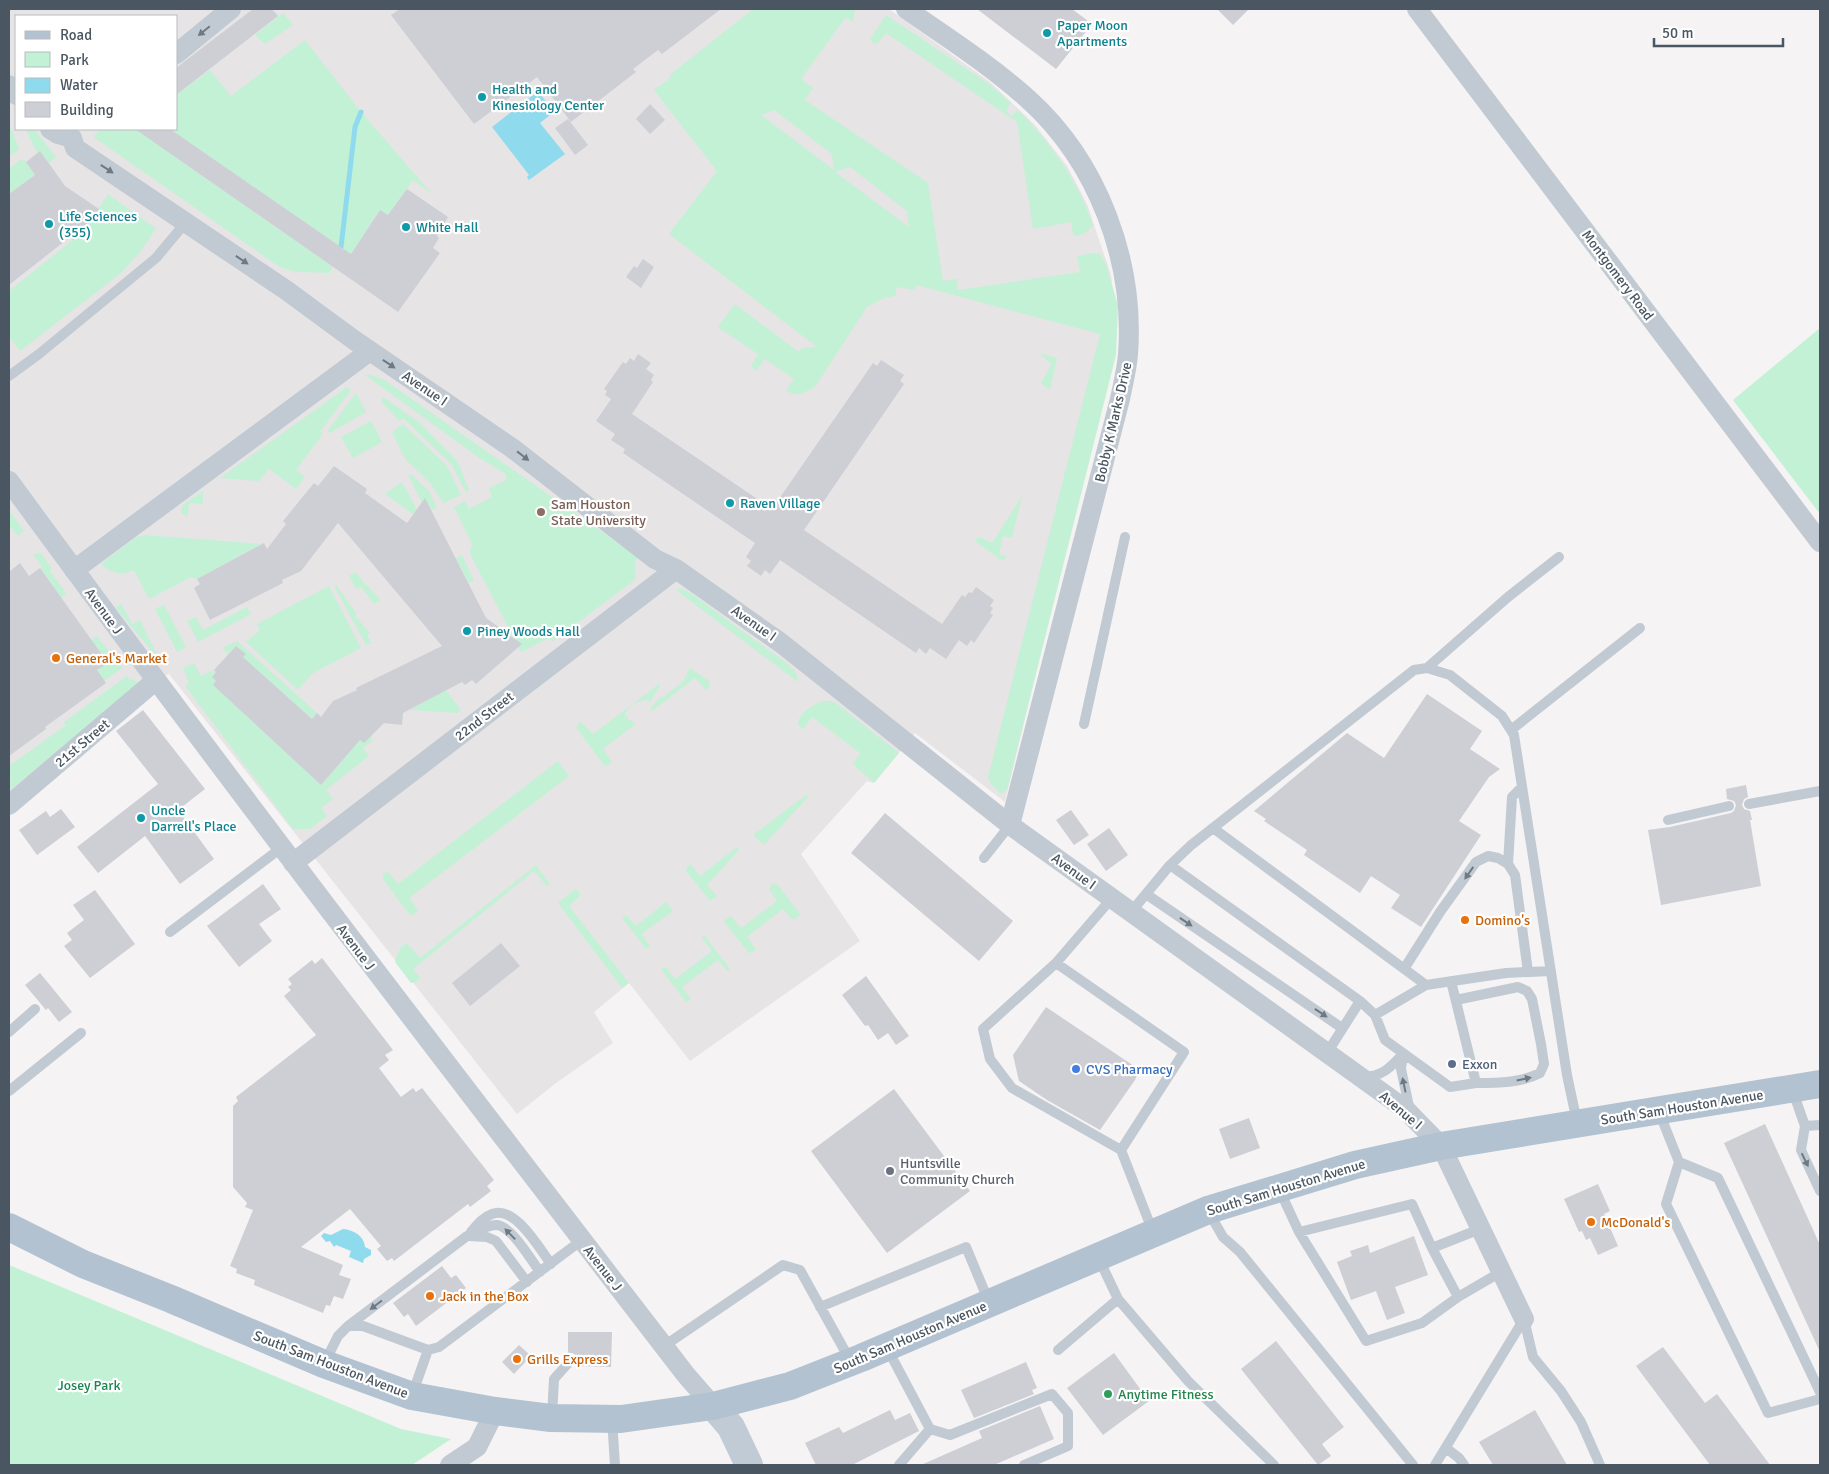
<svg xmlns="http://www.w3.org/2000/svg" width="1829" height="1474" font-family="Signika,sans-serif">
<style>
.education{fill:#e6e4e5;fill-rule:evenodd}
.green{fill:#c3f1d5;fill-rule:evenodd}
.water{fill:#90daee}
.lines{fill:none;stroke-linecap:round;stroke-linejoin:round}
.stream{stroke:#90daee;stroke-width:5}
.building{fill:#cdcfd5}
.lane{stroke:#c1cad2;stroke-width:10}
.street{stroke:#c1cad2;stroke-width:20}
.secondary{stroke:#c1cbd6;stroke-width:28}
.primary{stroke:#b3c2d1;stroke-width:28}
.oneway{fill:#6e7983}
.culture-dot{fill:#0f9aa8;stroke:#fff;stroke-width:2}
.education-dot{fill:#8d6e63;stroke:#fff;stroke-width:2}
.food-dot{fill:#e8710a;stroke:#fff;stroke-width:2}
.service-dot{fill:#5c6f8a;stroke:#fff;stroke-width:2}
.shop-dot{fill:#3f7fe0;stroke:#fff;stroke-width:2}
.worship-dot{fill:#6b7280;stroke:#fff;stroke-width:2}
.leisure-dot{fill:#2e9e5b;stroke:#fff;stroke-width:2}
.labels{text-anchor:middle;stroke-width:4.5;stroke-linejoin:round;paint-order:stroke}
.culture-label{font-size:14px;fill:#0d838f;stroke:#fff;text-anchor:start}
.street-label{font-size:14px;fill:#4a5661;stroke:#fff}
.education-label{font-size:14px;fill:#785e54;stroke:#fff;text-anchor:start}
.food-label{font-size:14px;fill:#c56008;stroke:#fff;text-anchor:start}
.service-label{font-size:14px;fill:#4e5e75;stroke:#fff;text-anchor:start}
.shop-label{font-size:14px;fill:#366cbe;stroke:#fff;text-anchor:start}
.worship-label{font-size:14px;fill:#5b616d;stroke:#fff;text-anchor:start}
.park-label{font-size:14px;fill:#17864f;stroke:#fff}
.leisure-label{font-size:14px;fill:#27864d;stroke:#fff;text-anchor:start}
</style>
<rect width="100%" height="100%" fill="#f5f3f3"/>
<path class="education" d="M9,9H889L990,82L1035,125L1067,166L1087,204L1111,275L1116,319L1113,351L1005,802L915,733L874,783L867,781L801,854L860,941L690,1061L629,983L594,1012L613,1043L556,1083L517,1114L169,674L143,684L9,799ZM16,16H176V129H16Z"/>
<path class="green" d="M753,9H855L853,22L846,17L801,79L813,88L805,100L928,183L943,281L957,279L958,290L1080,272L1077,256L1093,253L1100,254L1106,264L1118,306L1116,355L1007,789L1001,794L990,783L988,777L1100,334L916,285L915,290L897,287L895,296L884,298L867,307L815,387C805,392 795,398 786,390L794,379L765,359L756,371L751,366L758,354L719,328V325L735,304L799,352L802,348L817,347L669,234L717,171L654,90L669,79L671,74ZM774,110L832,154L834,170L761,115ZM850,167L907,211L909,227L835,172Z
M283,13L293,25L265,44L255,35Z
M886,15L989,84L1011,103L1008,106L1007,112L1012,116L1018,110C1050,142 1079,182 1093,226L1084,234L1075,236L1073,234L1071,222L1033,229L1017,122L886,33L878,43L874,44L870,39Z
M305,40L361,112L432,194L413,180L388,215L379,210L351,254L170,129H176V95L210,70L231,96Z
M9,122L19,149L9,157Z
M27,129H34L56,157L49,163L40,151L37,153L26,130Z
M100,129H135L333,267L329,273C311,272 294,274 278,266L95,138L94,136Z
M21,159L26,162L35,175L9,194V169Z
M108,194L155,228V230L141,251L121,273L20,351L9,337V291L84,231Z
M1820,328V514L1733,400Z
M1042,354L1057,358L1050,390L1041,383L1052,364L1042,356Z
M365,375H371L383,379L638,557L635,563L636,579L552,642L549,638L521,652L518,647L521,644L514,638L471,556L470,548L473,546L454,507L465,501L469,509L492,497L489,488L506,480V474L478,457Z
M347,387L351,390L320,432L323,434L296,470L305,477L296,489L269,469L259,481L220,478Z
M356,393L366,412L330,433L328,430Z
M383,397L419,422L458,462L469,490L466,492L451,464L404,419L399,421L381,401Z
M371,421L382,442L353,458L341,437Z
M403,424L447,466L461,495L443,503L431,484L405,459L392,432Z
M411,474L429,491L437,508L432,510L425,499L422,503L408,475Z
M402,482L417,510L413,514L385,494Z
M203,491V504L189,503L188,516L182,514L181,509L184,504Z
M1022,496L1012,538L1003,536L999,554L1007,556L1004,560H1001L976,542V539L980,537L992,543Z
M9,510L24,531L18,536L9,525Z
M144,535L261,544L197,579L191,577L149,599L134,570C122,576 111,574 101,564L135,538Z
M39,553L42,554L52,569L50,571L66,593L61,598L40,568L42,566L33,555Z
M462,555L474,580L469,583L456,558Z
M355,572L380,600L374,604L361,587L356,589L349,576Z
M336,585L357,614L355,616L370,633L367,636L371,643L366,645L334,586Z
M329,586L361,648L313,673L298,690L246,642L260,630L257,624Z
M679,588L689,592L789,665L796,673L798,682L681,594L677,590Z
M121,603L132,624L140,620L157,655L156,656L116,608Z
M164,605L186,647L177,652L155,609Z
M247,607L251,614L198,642L187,621L196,617L203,630Z
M97,636L122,668L104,681L97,671L107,663L80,648Z
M237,641L317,713L312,719L243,657L245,654L236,646L228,654L222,648Z
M194,663L201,676L214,670L216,672L212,676L216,681L213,685L321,785L360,740L371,736L373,740L363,748L369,756L326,790L333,799L321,808L327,816L310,829H293L185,686L189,683L183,668Z
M690,668L709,681L710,687L706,690L695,678L652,711L650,709L660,697L662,698L685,680L684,677L687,675V671Z
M127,676L130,680L133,679L139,684L9,791V783L12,781L9,777V766L66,725L64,722Z
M659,684L660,686L650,702L648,700C639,700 628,706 625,714L628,719L636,724L603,749L612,762L606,766L604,765L577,729V725L581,722L593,734Z
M446,690L461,710L457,713L410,710Z
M822,701H831L837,704L899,753L874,783L853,764L860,753L812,717L803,729L798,725C798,713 812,706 822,701Z
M558,761L569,776L409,898L418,910L413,915L409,914L383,879V874L387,871L398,884Z
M806,795L808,797L764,845L753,835Z
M737,847L739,850L707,885L717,896L710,901L686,871V868L691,864L700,876Z
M536,865L550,884L547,886L534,871L413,969L420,978L416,982L411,983L395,962L398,953L401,947L407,943L420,958Z
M773,883L778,885L800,914L799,916L793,920L783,909L747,937L756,949L753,952L749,953L724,922L725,920L731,916L741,928L777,901L769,889Z
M575,889L579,892L580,896L569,906L629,983L622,988L558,903Z
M666,902L673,911L642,934L650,947L646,949L623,919V917L626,915L636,926Z
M705,936L730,969L727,971L718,960L682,987L691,999L686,1002L661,969L666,967L675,979L712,951L701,937Z
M9,1265L401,1429L451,1439L412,1465H9Z"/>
<path class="water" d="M538,91L554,112L540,123L565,154L529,180L527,177L529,175L492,127Z
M343,1229C354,1230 364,1236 365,1247L371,1250V1255L364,1259L363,1263L349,1257L351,1251L336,1245L334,1247L330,1241L326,1242L321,1236L324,1233L331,1235Z"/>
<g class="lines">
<path class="stream" d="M341,247L355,127L361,112"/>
</g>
<path class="building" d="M253,9H272L278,16L176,95V68Z
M400,9H721L662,54L658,50L633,69L636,72L571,122L537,77L474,124L391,15Z
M977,9H1072L1092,24L1056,69Z
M1217,9H1249L1233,25Z
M650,104L665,120L650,134L636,119Z
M568,119L588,145L575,155L555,128Z
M135,129H170L351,254L380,210L388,215L407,189L448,217L437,236L439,238L433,248L440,253L398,312Z
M40,151L65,186L99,209L84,231L73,240L70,237L9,285V194L35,175L26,162Z
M643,259L654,267L641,288L626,277L634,266L637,268Z
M638,354L651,363L646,369L654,375L651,380L653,382L632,414L772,509L873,363L877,366L881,360L904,375L900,381L904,384L804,530L942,624L962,595L965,597L969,592L972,593L976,587L994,600L990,606L993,608L990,613L993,615L974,643L971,640L967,646L959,640L946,659L930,648L926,654L919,648L916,653L780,560L770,574L765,570L761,576L747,566L751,561L746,557L755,543L623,453L625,449L611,440L615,434L596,421L611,399L605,395L607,391L604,389L623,362L626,364L630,358L634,361Z
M334,466L367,489L365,493L407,523L425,498L486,618L522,644L476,684L472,680L465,685L462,682L403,713L402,725L384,723L364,743L360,740L321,785L213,685L216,681L212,677L216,672L214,670L236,646L246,654L243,657L312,719L317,713L321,717L333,701L357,690L356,688L442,646L338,523L301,571L282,580L283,583L210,620L194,588L200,584L197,579L264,543L267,549L286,524L283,521L314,483L318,486Z
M20,563L29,576L40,568L108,663L97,670L106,683L45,727L46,729L9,756V572Z
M1427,694L1482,731L1470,749L1500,769L1489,777L1459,821L1481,835L1421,927L1391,908L1400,895L1371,876L1360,893L1304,855L1307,850L1264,821L1266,819L1254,811L1347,733L1384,758Z
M143,710L205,789L178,810L214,859L180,884L145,836L98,873L77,847L158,784L116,731Z
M1746,785L1748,797L1744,799L1742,805L1744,809L1750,811L1752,820H1750L1761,886L1661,905L1648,830L1670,827L1731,813L1734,811L1736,805L1734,801L1727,799L1726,789Z
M61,809L75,827L37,855L19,830L46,811L50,817Z
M1071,810L1089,835L1074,845L1056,820Z
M885,813L1013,921L979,961L851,853Z
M1109,828L1128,855L1106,871L1087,844Z
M263,884L281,909L259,924L272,941L239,967L207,926Z
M95,890L135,944L90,978L64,946L72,940L67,933L84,920L73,905Z
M501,943L520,966L470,1006L452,983Z
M322,958L393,1050L385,1055L389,1060L379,1068L401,1097L413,1088L416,1092L422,1088L494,1180L487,1186L491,1191L470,1207L468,1204L394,1261L392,1258L387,1261L377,1249L381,1246L350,1209L301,1247L343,1265L339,1275L351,1279L343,1299L334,1296L330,1306L326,1305L323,1313L254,1285L255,1280L236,1273L237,1269L230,1266L253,1210L245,1207L247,1203L233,1187V1106L238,1101L236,1097L316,1035L284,996L291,990L288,987L292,984L288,979L312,960L315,964Z
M40,973L72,1012L59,1022L48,1008L46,1010L25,985Z
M866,976L909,1036L896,1045L888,1033L878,1040L868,1025L865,1026L842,995Z
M1046,1007L1134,1066L1138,1072L1135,1080L1100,1130L1047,1100L1019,1081L1013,1055Z
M894,1089L970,1191L887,1253L811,1151Z
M1249,1118L1260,1148L1230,1159L1219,1129Z
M1765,1124L1820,1245V1352L1724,1143Z
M1598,1184L1610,1211L1604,1214L1618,1246L1598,1255L1590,1238L1586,1240L1582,1231L1579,1232L1564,1199Z
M1414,1236L1428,1275L1395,1287L1405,1313L1387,1320L1376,1291L1351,1300L1337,1262L1352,1256L1350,1251L1368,1245L1370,1253Z
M442,1266L451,1278L456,1275L466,1288L416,1326L408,1314L404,1317L393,1303Z
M568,1332H612L611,1367L576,1366L577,1357L573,1353H568Z
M1276,1341L1344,1427L1322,1444L1331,1456L1318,1465L1241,1369Z
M519,1345L531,1356L514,1374L502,1362Z
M1663,1347L1705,1403L1717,1394L1770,1465H1710L1636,1366Z
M1114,1353L1149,1401L1103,1435L1067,1388Z
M1026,1362L1037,1388L1032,1390L1034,1394L974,1418L961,1390Z
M1040,1406L1054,1439L994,1465H921L982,1438L979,1431Z
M890,1410L895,1420L910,1413L919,1431L852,1465H816L805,1443L839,1427L843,1433Z
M1535,1410L1567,1465H1493L1479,1442Z"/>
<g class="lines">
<path class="lane" d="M9,376L39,354L156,258L186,222
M1427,668L1508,597L1559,557
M1084,724L1125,537
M1511,730L1640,628
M1749,804L1820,791
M1668,820L1729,806
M1213,828L1426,985
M984,858L1010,825
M1508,864L1512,797L1522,787
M1170,865L1360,1001
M1146,894L1342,1028
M1131,912L1170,865L1190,846L1414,670L1427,668L1450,675L1502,716L1514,735L1567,1075L1577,1122
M170,932L281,848
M1056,963L1112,898
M1404,969L1440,912L1476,862L1488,856L1498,858L1508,864L1515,875L1528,972
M1456,1000L1518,987L1527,991L1532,999L1541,1044L1544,1064L1540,1073C1521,1083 1498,1083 1476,1083
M1375,1015L1385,1040L1450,1087L1476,1083L1451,981
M9,1032L35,1009
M1327,1053L1360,1001L1375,1015L1426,985L1506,973L1551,971
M1403,1054L1401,1069L1410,1111
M1363,1077C1383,1076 1390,1068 1403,1054
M1792,1089L1805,1126L1801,1150L1820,1191
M9,1091L81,1033
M1659,1112L1679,1162L1666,1204L1768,1413L1820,1399
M1805,1126L1820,1125
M1121,1150L1012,1088L990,1059L983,1029L1056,963L1184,1052L1121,1150L1153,1232
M1679,1162L1718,1178L1820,1392
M1279,1189L1299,1232L1412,1204L1432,1248L1480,1229
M1208,1211L1223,1237L1240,1252L1413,1465
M471,1232C477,1225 483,1217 492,1214C515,1205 539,1248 551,1264
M1299,1232L1366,1341L1422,1323L1458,1297L1501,1272
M469,1236L487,1237L496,1241L527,1282
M1432,1248L1458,1297
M1098,1257L1118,1299L1188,1381L1274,1465
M820,1307L966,1247L989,1302
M1524,1319L1533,1357L1561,1391L1581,1422L1600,1465
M348,1326L467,1236C476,1232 486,1225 496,1225C511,1225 531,1260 540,1272
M664,1346L783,1265L800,1270L851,1362
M887,1348L930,1429L950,1435L1052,1394L1068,1413V1446L1024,1465
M1058,1350L1118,1299
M324,1364L338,1336L348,1326H363L428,1350
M412,1395L428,1350L439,1347L582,1240
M552,1417L554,1379L571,1360
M612,1419L615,1465
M1446,1448L1459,1458L1464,1465
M899,1465L930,1429
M1435,1465L1524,1319"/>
<path class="street" d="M906,9C948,38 990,65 1028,99C1098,162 1135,261 1128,354C1127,369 1123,384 1120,399L1010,825
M1417,9L1820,542
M176,54L231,9
M9,85L16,95
M50,129L58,134L72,138
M72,138L75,148L286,290L354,340L512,448L655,559L676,569L781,643L1010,825L1405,1109L1441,1146L1524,1319
M9,481C230,783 458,1079 686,1375L713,1406
M74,570L370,351
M9,805L155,681
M293,863L676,569
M450,1465L477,1447L495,1411"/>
<path class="secondary" d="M713,1406L731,1427L749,1465"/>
<path class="primary" d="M9,1227L83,1264L171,1299L324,1364L412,1396L495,1411L551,1418L621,1419L713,1406L790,1386L861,1358L1208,1210L1355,1165L1441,1146L1820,1084"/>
</g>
<defs><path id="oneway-solid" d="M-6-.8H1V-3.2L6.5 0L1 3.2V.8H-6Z" transform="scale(1.25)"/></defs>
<g class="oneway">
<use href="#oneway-solid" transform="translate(204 31) rotate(141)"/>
<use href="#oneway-solid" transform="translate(107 169) rotate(33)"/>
<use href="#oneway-solid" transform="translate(242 260) rotate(34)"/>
<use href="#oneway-solid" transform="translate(389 364) rotate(34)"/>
<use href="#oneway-solid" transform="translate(523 456) rotate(38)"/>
<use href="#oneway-solid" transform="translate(1469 873) rotate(125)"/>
<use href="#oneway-solid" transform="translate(1186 922) rotate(34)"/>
<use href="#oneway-solid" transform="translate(1321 1013) rotate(34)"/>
<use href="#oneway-solid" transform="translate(1524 1079) rotate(-12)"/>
<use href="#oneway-solid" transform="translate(1404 1085) rotate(-102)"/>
<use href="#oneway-solid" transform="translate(1805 1160) rotate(64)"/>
<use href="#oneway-solid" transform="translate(510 1234) rotate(-134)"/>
<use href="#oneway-solid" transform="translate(376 1305) rotate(143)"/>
</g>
<g class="culture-dot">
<circle cx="1047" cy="33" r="5"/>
<circle cx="482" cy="97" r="5"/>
<circle cx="49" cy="224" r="5"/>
<circle cx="406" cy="227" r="5"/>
<circle cx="730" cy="503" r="5"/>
<circle cx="467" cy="631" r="5"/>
<circle cx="141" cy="818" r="5"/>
</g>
<circle class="education-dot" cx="541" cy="512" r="5"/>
<g class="food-dot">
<circle cx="56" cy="658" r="5"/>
<circle cx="1465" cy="920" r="5"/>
<circle cx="1591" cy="1222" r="5"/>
<circle cx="430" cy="1296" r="5"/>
<circle cx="517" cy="1359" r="5"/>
</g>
<circle class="service-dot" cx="1452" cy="1064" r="5"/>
<circle class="shop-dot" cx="1076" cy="1069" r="5"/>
<circle class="worship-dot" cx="890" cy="1171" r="5"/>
<circle class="leisure-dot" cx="1108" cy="1394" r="5"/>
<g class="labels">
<g class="culture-label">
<text x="1057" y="30">Paper Moon<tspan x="1057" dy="16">Apartments</tspan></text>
<text x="492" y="94">Health and<tspan x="492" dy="16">Kinesiology Center</tspan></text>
<text x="59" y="221">Life Sciences<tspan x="59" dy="16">(355)</tspan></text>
<text x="416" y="232">White Hall</text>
<text x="740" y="508">Raven Village</text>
<text x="477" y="636">Piney Woods Hall</text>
<text x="151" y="815">Uncle<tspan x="151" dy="16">Darrell's Place</tspan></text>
</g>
<g class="street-label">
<text transform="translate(1618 275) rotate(53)" y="5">Montgomery Road</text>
<text transform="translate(425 388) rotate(34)" y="5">Avenue I</text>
<text transform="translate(1113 422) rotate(-77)" y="5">Bobby K Marks Drive</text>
<text transform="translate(104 611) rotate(54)" y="5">Avenue J</text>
<text transform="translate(754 623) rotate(35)" y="5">Avenue I</text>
<text transform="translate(484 716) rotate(-38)" y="5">22nd Street</text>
<text transform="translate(82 743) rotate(-40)" y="5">21st Street</text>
<text transform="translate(1074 871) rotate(36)" y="5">Avenue I</text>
<text transform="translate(356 947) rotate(53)" y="5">Avenue J</text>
<text transform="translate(1682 1107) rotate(-9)" y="5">South Sam Houston Avenue</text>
<text transform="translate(1401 1110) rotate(40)" y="5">Avenue I</text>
<text transform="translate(1286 1187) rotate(-17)" y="5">South Sam Houston Avenue</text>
<text transform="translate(603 1268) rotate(52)" y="5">Avenue J</text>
<text transform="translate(910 1337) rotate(-23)" y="5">South Sam Houston Avenue</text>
<text transform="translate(331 1364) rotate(21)" y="5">South Sam Houston Avenue</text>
</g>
<g class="education-label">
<text x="551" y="509">Sam Houston<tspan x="551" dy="16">State University</tspan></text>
</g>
<g class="food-label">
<text x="66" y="663">General's Market</text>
<text x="1475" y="925">Domino's</text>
<text x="1601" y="1227">McDonald's</text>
<text x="440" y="1301">Jack in the Box</text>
<text x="527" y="1364">Grills Express</text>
</g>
<g class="service-label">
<text x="1462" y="1069">Exxon</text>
</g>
<g class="shop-label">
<text x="1086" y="1074">CVS Pharmacy</text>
</g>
<g class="worship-label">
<text x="900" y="1168">Huntsville<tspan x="900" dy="16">Community Church</tspan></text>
</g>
<g class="park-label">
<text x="89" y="1390">Josey Park</text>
</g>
<g class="leisure-label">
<text x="1118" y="1399">Anytime Fitness</text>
</g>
</g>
<rect width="1829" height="1474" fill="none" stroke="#4a5661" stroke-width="20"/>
<rect x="15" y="15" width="162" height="115" fill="#ffffff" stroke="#b7bbc0"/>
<rect x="25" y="31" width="25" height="8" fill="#b3c2d1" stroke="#b7bbc0"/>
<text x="60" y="40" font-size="15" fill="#4a5661">Road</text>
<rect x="25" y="52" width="25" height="15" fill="#c3f1d5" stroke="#b7bbc0"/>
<text x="60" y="65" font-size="15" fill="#4a5661">Park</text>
<rect x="25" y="78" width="25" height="15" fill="#90daee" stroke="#b7bbc0"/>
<text x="60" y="90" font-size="15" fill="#4a5661">Water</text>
<rect x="25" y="102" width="25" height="15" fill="#cdcfd5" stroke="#b7bbc0"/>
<text x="60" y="115" font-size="15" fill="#4a5661">Building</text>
<path d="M1654 38v8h129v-8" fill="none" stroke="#4a5661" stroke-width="2.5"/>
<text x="1662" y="38" font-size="15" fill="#4a5661" stroke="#ffffff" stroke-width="4" paint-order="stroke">50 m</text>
</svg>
